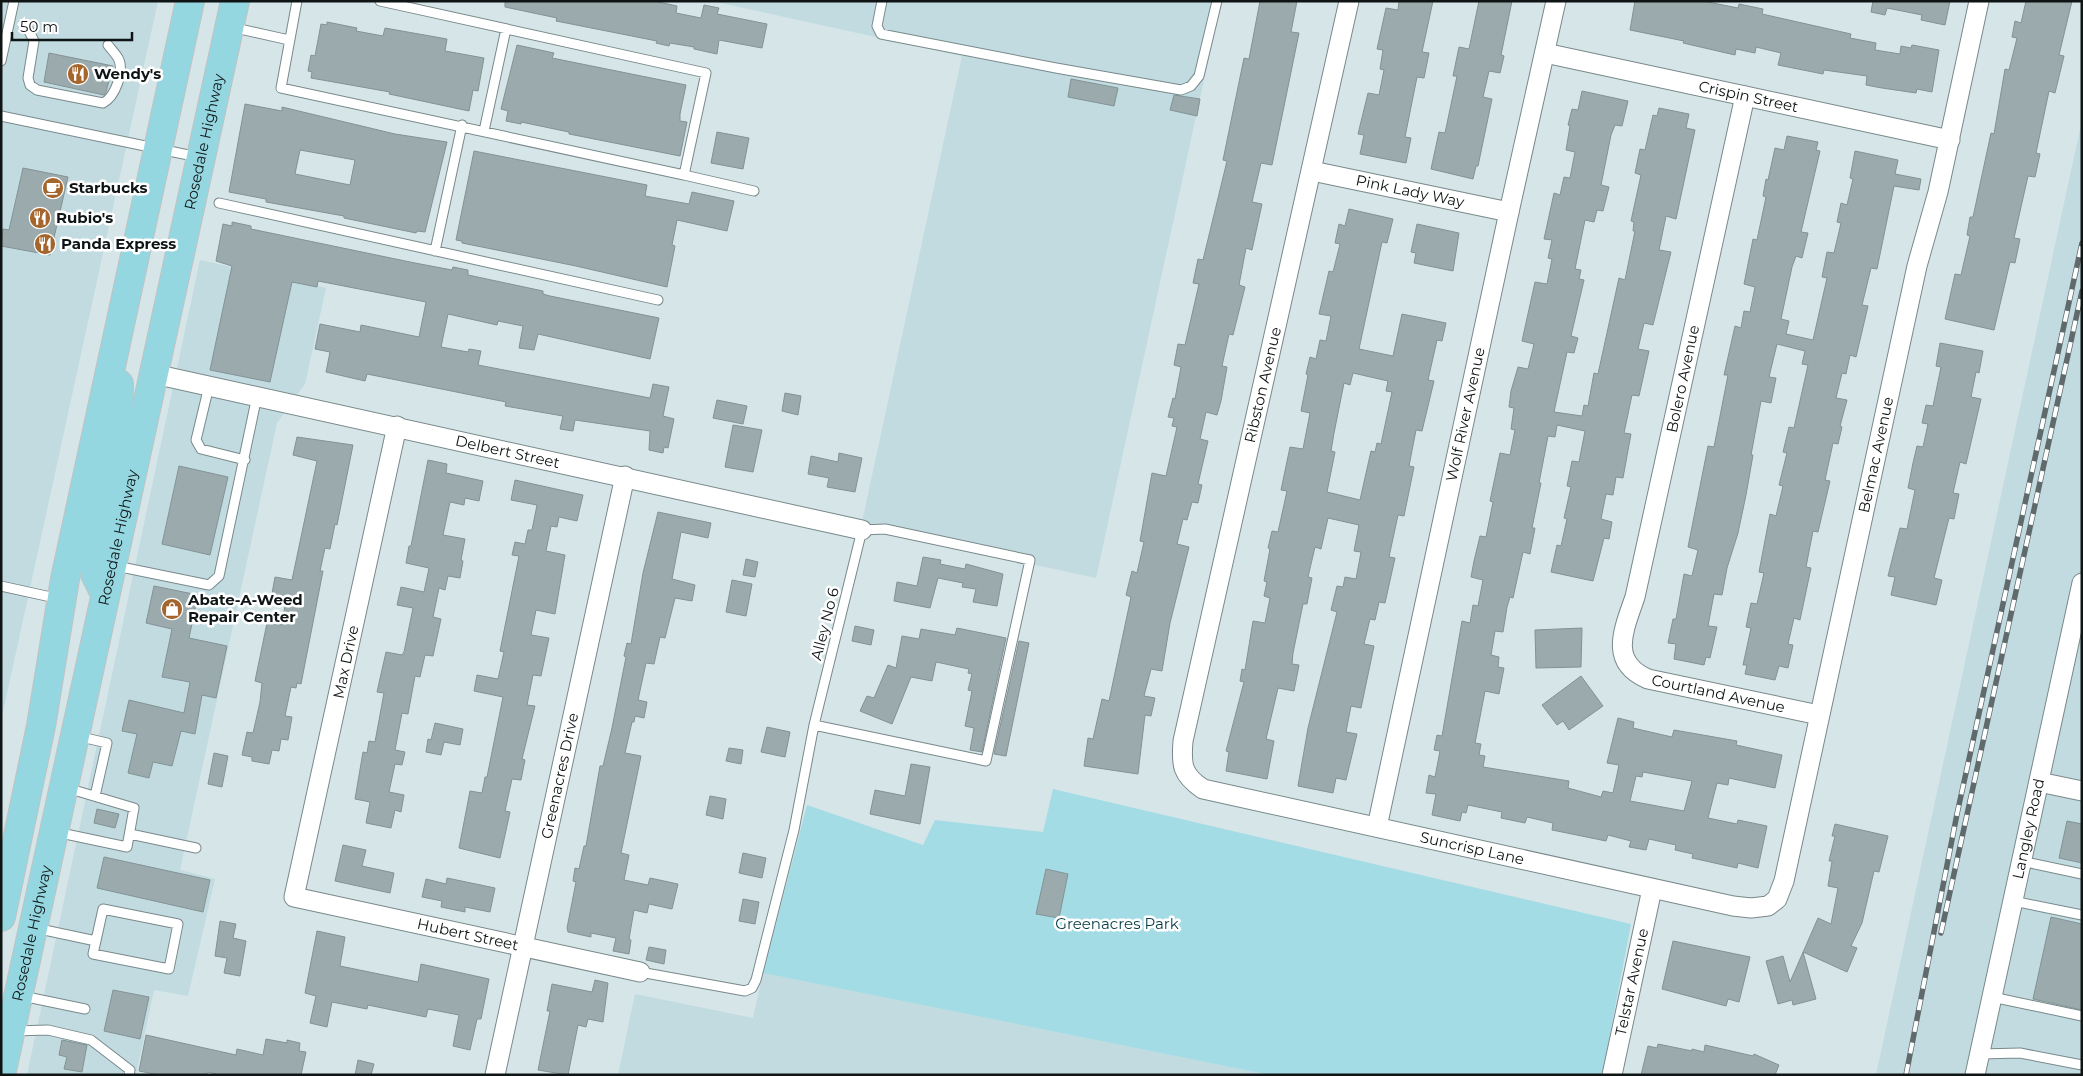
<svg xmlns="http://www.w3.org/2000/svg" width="2083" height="1076" font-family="Montserrat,sans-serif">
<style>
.built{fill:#c1dbe0}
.green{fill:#a4dce6}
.building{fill:#9babad;stroke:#839395;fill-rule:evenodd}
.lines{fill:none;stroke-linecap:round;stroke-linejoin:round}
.lane-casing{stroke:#79898b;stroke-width:11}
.street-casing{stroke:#79898b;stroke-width:21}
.primary-casing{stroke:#c1c2c2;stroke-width:30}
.lane{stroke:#fff;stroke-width:9}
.street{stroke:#fff;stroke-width:19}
.primary{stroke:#94d7e1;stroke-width:28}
.rail-casing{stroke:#606a6c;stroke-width:5.5}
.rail{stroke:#fff;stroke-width:4;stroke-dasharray:11;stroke-linecap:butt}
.labels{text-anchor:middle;stroke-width:5;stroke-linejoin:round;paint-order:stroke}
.poi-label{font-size:15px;font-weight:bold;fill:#0f1415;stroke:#fff;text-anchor:start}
.street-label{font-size:15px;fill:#0f1415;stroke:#fff}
.park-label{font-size:15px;fill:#053d45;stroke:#fff}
</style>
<rect width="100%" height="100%" fill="#d5e5e8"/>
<path class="built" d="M1,1H158L1,721Z
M712,1H1221L1096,578L861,527L962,56Z
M2082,120V1075H1876Z
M200,260L326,288L305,384L277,423L180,870L215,879L188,996L154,990L136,1075H27Z
M763,973L1270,1075H618L635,994L753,1018Z"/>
<path class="green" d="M1053,789L1631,924L1602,1075H1270L763,973L807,805L923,845L935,820L1043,832Z"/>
<path class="building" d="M505,1H654L677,6L676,13L701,18L704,5L719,8L717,14L767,24L762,48L719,40L717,54L694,49V47L670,43L669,46L656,43L657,41L556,21L557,18L505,7Z
M1260,1H1297L1291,32L1299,33L1272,165L1261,163L1252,202L1262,204L1252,250L1246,248L1239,285L1245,287L1233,335L1229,334L1222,366L1227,367L1221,401L1217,415L1206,412L1200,439L1208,441L1198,484L1202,485L1198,503L1192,502L1187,520L1183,519L1177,544L1189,547L1170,623L1162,671L1151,669L1144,696L1155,698L1151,716L1145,715L1138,774L1084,766L1088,738L1093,739L1102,699L1109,701L1131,597L1126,595L1132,571L1137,573L1144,542L1140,541L1152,473L1166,476L1177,427L1172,426L1174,418L1168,417L1173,398L1175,399L1181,367L1174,365L1178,344L1185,345L1199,284L1193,283L1198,259L1203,260L1227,161L1223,160L1244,58L1249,59Z
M1399,1H1433L1422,52L1429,53L1424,78L1417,77L1405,137L1411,138L1406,163L1360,154L1364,135L1358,134L1368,93L1379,95L1384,70L1380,69L1383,50L1377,49L1386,8L1398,10Z
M1479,1H1512L1501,55L1504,56L1500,73L1489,71L1483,97L1492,99L1478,166H1476L1473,179L1431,169L1439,132L1445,133L1457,76H1453L1459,47L1469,49Z
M1635,1H1703L1738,8L1739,4L1763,9L1762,14L1851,34L1850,38L1876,43L1875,50L1900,54L1901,46L1911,48L1912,45L1939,50L1932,92L1917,89L1916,93L1882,88L1866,85L1867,76L1824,70L1823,74L1778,65L1781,53L1756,47L1755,53L1736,49L1735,55L1683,43L1684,41L1630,30Z
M1873,1H1950L1945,25L1921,20L1922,15L1887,8L1885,15L1871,12Z
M2026,1H2072L2059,55L2064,56L2055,93L2049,91L2036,153L2040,154L2035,177L2028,176L2014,238L2020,239L2015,263L2010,262L1994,330L1945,319L1955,274L1961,275L1970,236L1967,235L1970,217H1973L1991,133L1994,134L2005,69L2009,70L2017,38L2012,37L2015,21L2021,23Z
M327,22L357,28L356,31L383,36L385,28L447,39L445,51L484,58L478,91L473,90L469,111L389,94L390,92L311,78L312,72L308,71L311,55L315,56L321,24L327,25Z
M517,45L554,53L552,58L686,85L680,114V121L687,122L680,156L569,134V132L521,122V124L506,121L508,111L501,109Z
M49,53L113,66L106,92L104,95L44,82Z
M1071,79L1118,88L1114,106L1068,97Z
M1582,91L1628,101L1622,126L1615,125L1611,135L1601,185L1609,187L1603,211L1597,210L1594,222L1585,220L1575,269L1581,270L1579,279L1584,280L1571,336L1578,338L1574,353L1567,352L1554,412L1582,416L1584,405L1588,406L1594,373L1598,374L1619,278L1625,280L1635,231H1633L1634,222L1631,221L1641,175L1635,173L1640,149L1645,150L1653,115L1657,116L1659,108L1689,114L1686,128L1695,130L1676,219L1666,216L1659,250L1671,252L1653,325L1644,323L1638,349L1649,351L1639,396L1632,395L1624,433L1631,434L1623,478L1616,477L1613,495L1606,494L1601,519L1612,522L1609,539L1604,538L1593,581L1551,572L1557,545L1561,546L1567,519L1564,518L1571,487L1567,486L1572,461L1579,462L1585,431L1557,425L1555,437L1548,436L1539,483H1541L1532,528H1535L1530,554L1523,552L1513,598L1510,597L1507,607L1503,632L1495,631L1491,655L1499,657L1498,667L1504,668L1499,694L1485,691L1475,743L1481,744L1479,755L1485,756L1483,767L1569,781L1568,788L1601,797L1603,791L1613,793L1619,765L1607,763L1618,718L1634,722L1633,728L1672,737L1674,730L1720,738L1737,741L1736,745L1782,755L1775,788L1729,778L1728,785L1717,783L1708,818L1737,824L1738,820L1767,826L1758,868L1738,863L1737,868L1692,858L1693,854L1675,850L1676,845L1649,839L1646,850L1629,847L1631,841L1608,835L1606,841L1567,833L1552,830L1553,823L1527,817L1525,823L1501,818L1502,812L1468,805L1466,813L1462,812L1460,821L1432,815L1436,794L1426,793L1429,775L1435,777L1440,751L1434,750L1437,735L1442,736L1462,621L1470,623L1473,605L1478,606L1483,580L1471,577L1474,561L1480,536L1486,537L1493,502L1490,501L1500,453L1510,455L1515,430L1511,429L1514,408L1509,407L1511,391L1518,367L1528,369L1534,344L1522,341L1535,282L1547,284L1552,259L1548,258L1552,240L1544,239L1554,193L1560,195L1564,177L1570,178L1575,152L1566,150L1570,126L1568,125L1572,109L1578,110ZM1643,772L1692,781L1684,811L1630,801L1636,776L1642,777Z
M1174,95L1200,99L1197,116L1170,110Z
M245,104L282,111V107L395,134L447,142L425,232L417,231L416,233L344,218V216L266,202V199L229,192ZM300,150L355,160L350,185L295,174Z
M717,132L749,138L743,169L711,163Z
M1787,136L1818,142L1816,150L1820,151L1801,232L1808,233L1802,258L1796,256L1792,267L1781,319L1789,321L1786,334L1813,340L1827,278L1822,277L1827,252L1834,253L1841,223L1837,222L1841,203L1847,205L1853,179L1850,178L1855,151L1898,160L1895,174L1921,179L1919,190L1894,186L1877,269L1871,268L1862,305L1868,306L1856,357L1850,355L1846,374L1842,373L1836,398L1847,400L1840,426L1842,427L1838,444L1833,443L1825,480L1830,481L1818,532L1813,531L1806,567L1811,568L1800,620L1794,618L1788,644L1793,645L1788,668L1779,666L1775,680L1745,674L1747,665H1743L1751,628L1746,627L1751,603L1757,604L1764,573L1759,572L1770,514L1776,516L1783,486L1779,485L1787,453L1783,452L1789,427L1794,428L1808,365L1802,364L1805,351L1777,344L1769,377L1776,378L1771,403L1761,401L1751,455H1753L1746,495L1738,533L1727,568L1722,595L1714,594L1708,626L1717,627L1710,658L1706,657L1704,665L1674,659L1676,644L1668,643L1673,619H1676L1684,574L1692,576L1698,550L1688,547L1708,446L1714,447L1728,375H1724L1735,326L1741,328L1744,311L1750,312L1755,287L1744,284L1753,239L1757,240L1766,197L1763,196L1766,179L1768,180L1775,148L1784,150Z
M474,151L647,185L645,196L689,204L692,192L734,201L727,231L677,220L672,245L675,246L667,287L576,266L462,243V241L456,240Z
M23,168L68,177L50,255L1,246L3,229L9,230Z
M1349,209L1393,219L1387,243L1382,242L1359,349L1393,356L1402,314L1446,323L1442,341L1437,340L1428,380L1434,381L1422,431L1416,430L1409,466L1414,467L1404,516L1398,515L1389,557L1395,558L1385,603L1379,602L1375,620L1370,619L1364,644L1374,646L1361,708L1351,706L1346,732L1357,734L1346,780L1336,778L1333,793L1298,786L1308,728L1337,612L1331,610L1337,586L1343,587L1345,577L1356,579L1361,552L1354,551L1359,525L1328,518L1321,549L1315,547L1308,577L1312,578L1307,604H1303L1293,653L1292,664L1299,665L1294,691L1278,688L1266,739L1274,741L1267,779L1226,771L1229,752L1226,751L1244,682L1240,681L1242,669L1245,670L1253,621L1265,623L1270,598L1264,596L1267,582L1264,581L1270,549L1268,548L1272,531L1278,532L1287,491L1281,490L1290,447L1303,449L1310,413L1301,411L1308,375L1306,374L1310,357L1316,359L1320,340L1326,341L1331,316L1319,314L1329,271L1333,272L1340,244L1335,243L1339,224L1345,226ZM1353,373L1388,381L1386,391L1392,392L1381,444L1377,443L1375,452L1371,451L1360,500L1327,492L1335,452L1331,451L1334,433L1344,383L1350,385Z
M232,222L251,226V229L415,263L452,270L453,267L468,270V275L543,291V294L550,296L659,318L650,359L538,334L534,350L519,348L523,326L498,321L497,325L448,314L441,347L468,352L469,349L481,351L478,365L650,398L653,384L669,387L663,416L674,419L668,448L664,447L663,453L649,450L650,431L575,420L573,431L560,429L563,416L505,406L506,402L367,374L365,381L326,372L330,352L315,349L320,324L360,332L361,325L419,337L426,302L318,281L317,287L292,282L270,382L210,370L232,266L216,261L223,224L232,226Z
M1417,224L1459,233L1453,271L1414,263L1416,253L1411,252Z
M1940,343L1983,351L1979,373L1976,372L1971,397L1981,399L1966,464L1960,462L1953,493L1959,494L1954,519L1949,518L1934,578L1942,580L1936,605L1891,595L1895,577L1888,576L1900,528L1907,529L1915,490L1908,488L1913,463L1917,446L1923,447L1928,424L1922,423L1926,405L1933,406L1941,367L1936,366Z
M785,393L801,396L798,415L782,411Z
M717,400L747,406L743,424L713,418Z
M733,425L762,430L753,472L725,467Z
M297,437L353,445L337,525L335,524L330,549L325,548L320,571H323L301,684L297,683L296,688L291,687L285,716L292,717L288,740L281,739L279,751L272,750L269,764L252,761V757L242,755L247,732L253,733L260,702L262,683L255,681L267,623L281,625L286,602L271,599L275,577L292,580L317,461L293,455Z
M839,453L862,458L855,492L827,487L829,478L808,474L811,456L838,462Z
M428,460L447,464L446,473L483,481L479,501L465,498L464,505L450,502L443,535L465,539L461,560L463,561L460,578L448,576L445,590L439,588L433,617L441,619L433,656L425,655L420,677L415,676L408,714L402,713L395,750L405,752L402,765L395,764L389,792L404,795L401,812L395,810L391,828L366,823L370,802L355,799L363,752L367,753L369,741L375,742L384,693L377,692L386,652L402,655L404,652L413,608L397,605L401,587L424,592L429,568L406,563L409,546H411Z
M179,466L228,477L210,555L162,544Z
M515,480L583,495L577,521L559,517L557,527L551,526L546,551L565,555L555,614L536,610L531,635L549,638L541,676L533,675L527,705L535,706L522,759L525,760L521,780L512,779L505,811L510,812L500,858L459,848L470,791L482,793L485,777H487L503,697L474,691L477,675L498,679L504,652L500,651L519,556L512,555L515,542L525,544L528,530H532L537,505L511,500Z
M658,512L711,523L708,538L681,532L672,579L695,585L692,601L675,598L665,638L660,637L654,664L646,663L638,700L647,702L644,718L635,716L634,722H632L625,753L641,756L621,853L629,855L624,880L648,885L650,878L678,884L672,909L649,904L647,913L634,910L629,939L631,940L629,954L613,951L616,938L591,933V937L568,932L567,928L576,882L573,881L575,868L579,869L584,846H586L600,766H603L612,728L626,657L624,656L627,643L631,644L643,573Z
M923,557L941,560L940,564L965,569L966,564L1003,574L997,606L973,602L976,589L962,587L963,583L938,578L930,608L894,601L897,582L917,586Z
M746,559L758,562L755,577L743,575Z
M732,580L752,584L746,616L726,612Z
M154,586L198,595L189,638L227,646L216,698L202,695L195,734L181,731L172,766L153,762L149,778L128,773L137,734L122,731L129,700L184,713L190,682L162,677L172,629L146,623Z
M855,626L874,630L871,645L852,641Z
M957,628L1006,638L982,752L970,750L974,728L965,726L972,691L968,690L972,674L968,673L969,669L936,662L932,681L911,677L892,724L860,711L867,696L874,698L888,665L896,668L902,636L919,639L921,629L955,635Z
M1582,628L1581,667L1536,668L1535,630Z
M1019,641L1029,643L1006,756L994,754Z
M1581,676L1603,706L1569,730L1563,721L1557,725L1542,705Z
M435,723L463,729L460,745L444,742L441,755L426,752L428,739L431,740Z
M767,727L790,732L785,757L761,752Z
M729,748L743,750L741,764L726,761Z
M214,753L228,756L222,787L208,784Z
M911,764L930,767L920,824L870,814L875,790L905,796Z
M710,796L726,799L723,819L706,815Z
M97,809L119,814L115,828L94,823Z
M2067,821L2082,824V863L2059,858Z
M1835,824L1888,836L1879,872L1874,871L1862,923L1851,946L1857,948L1847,972L1803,952L1816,999L1793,1005L1792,1000L1778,1004L1766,961L1783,956L1790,982L1818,918L1831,924L1838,888L1828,886L1832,861H1829L1835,836H1832Z
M343,845L366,850L362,866L394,873L390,893L335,881Z
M743,853L766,858L762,878L739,873Z
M104,857L210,880L203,912L97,888Z
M1046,869L1068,874L1059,918L1036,914Z
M447,878L495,888L490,912L465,907V912L441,907L442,901L422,897L426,879L446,884Z
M743,899L759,902L755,924L739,921Z
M2051,917L2082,924V1010L2033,999Z
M220,921L236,924L233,938L246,941L240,976L224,973L227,958L215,956Z
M317,931L345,937L340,966L418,982L421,964L489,979L481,1019H477L470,1050L453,1046L459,1015L428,1009L426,1017L368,1005L367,1009L332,1002L327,1027L310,1023L316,996L305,993Z
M1673,941L1750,957L1739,1002L1728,999L1726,1006L1662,989Z
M649,947L666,950L664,964L646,960Z
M595,980L608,983L603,1022L588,1019L586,1027L578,1025L568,1075L538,1070L550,1011H547L552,984L592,992Z
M113,990L149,997L140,1039L104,1031Z
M146,1035L236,1055L237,1049L263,1055L266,1039L287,1043V1040L300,1043L299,1051L306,1052L301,1075H221L207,1072V1075H159L139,1071Z
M62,1040L87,1045L82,1072L64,1069L67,1057L59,1055Z
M1658,1044L1692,1051V1049L1704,1052L1705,1045L1753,1056L1754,1054L1779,1065L1775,1075H1641L1648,1046L1657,1048Z
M358,1060L374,1064L371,1075H355Z"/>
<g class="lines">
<g class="lane-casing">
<path id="lane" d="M297,1L281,88L684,175L706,73L380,1
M882,1L877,26L881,34L1056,68L1181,90L1191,86L1199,76L1217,1
M27,27L34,41L28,78L30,85L37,90L103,103C115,97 125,71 118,58C115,53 111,49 108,45
M231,27L289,40
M1,61L14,1
M1,116L198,157
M484,131L506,29
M684,175L754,191
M219,203L658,300
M435,251L462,125
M209,386L196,440L201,449L245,460
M116,566L209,585L219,576L257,396
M1,586L60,599
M77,736L107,743L95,796
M56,832L127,847L134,808L67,788
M130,834L196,848
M2021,861L2082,874
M2013,901L2082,915
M103,909L178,924L169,969L93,954Z
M35,928L96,941
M640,972L745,991L752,988L756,980L794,830L814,725L862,530L885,529L1030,560L986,761L814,725
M22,996L85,1009
M1992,997L2082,1016
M14,1031L48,1030L91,1040L130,1070L129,1075
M1980,1054L2020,1053L2082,1065"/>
</g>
<g class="street-casing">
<g id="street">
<path id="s1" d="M1349,1L1183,741C1181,765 1182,775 1203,789L1733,906L1751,908L1768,906L1777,899L1784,881L1917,266L1938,192L1979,1"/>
<path id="s2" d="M1545,53L1950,140"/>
<path id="s3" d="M1745,96L1635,597C1624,629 1608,662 1648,679L1819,715"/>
<path id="s4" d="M1312,171L1509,212"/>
<path id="s5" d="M154,374L862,530"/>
<path id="s6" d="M397,426L294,897L640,972"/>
<path d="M2039,782L2082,791"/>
<path id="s7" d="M1377,827L1509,212L1556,1"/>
<path id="s8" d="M495,1075L625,476"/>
<path id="s9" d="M1612,1075L1652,889"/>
<path id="s10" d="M1975,1075L2082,583"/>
</g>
</g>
<g class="primary-casing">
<g id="primary">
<path d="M105,594L95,574V552L118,427L119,384"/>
<path d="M1,917L41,726L65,579L190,1"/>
<path id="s11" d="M1,1075L235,1"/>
</g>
</g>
<use href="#lane" class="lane"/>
<use href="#street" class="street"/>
<use href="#primary" class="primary"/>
<g class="rail-casing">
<path id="rail" d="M1941,933L2082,291
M1906,1075L1957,814L2082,243"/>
</g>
<use href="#rail" class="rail"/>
</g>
<defs>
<g id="restaurant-disc" transform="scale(1.125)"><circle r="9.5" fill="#a5662e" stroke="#fff"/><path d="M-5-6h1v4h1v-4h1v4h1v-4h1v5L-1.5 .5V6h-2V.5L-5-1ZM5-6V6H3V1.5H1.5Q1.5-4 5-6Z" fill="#fff"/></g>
<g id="cafe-disc" transform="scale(1.125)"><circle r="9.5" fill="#a5662e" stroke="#fff"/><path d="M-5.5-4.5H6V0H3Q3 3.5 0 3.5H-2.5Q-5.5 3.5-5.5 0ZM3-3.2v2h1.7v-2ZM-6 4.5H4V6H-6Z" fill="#fff"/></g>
<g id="shop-disc" transform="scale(1.125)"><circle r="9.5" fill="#a5662e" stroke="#fff"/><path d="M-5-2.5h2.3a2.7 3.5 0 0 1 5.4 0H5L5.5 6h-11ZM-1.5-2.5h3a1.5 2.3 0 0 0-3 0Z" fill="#fff"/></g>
</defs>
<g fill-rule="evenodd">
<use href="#restaurant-disc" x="78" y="74"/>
<use href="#cafe-disc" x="53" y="188"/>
<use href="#restaurant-disc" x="40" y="218"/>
<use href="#restaurant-disc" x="45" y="244"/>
<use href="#shop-disc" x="172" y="609"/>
</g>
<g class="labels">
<g class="poi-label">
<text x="94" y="79">Wendy's</text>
<text x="69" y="193">Starbucks</text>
<text x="56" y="223">Rubio's</text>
<text x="61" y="249">Panda Express</text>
<text x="188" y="605">Abate-A-Weed<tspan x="188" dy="17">Repair Center</tspan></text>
</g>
<g class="street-label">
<text dy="5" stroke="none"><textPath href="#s2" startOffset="208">Crispin Street</textPath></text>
<text dy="5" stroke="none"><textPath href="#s11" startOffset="955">Rosedale Highway</textPath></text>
<text dy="5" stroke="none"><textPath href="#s4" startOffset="100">Pink Lady Way</textPath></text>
<text transform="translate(1683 379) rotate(-78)" y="5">Bolero Avenue</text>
<text transform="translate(1263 385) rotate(-77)" y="5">Ribston Avenue</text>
<text dy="5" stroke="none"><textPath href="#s7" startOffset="422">Wolf River Avenue</textPath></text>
<text dy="5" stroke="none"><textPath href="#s5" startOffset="362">Delbert Street</textPath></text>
<text dy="5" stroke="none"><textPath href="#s1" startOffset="1859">Belmac Avenue</textPath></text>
<text dy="5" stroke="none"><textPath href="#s11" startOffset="550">Rosedale Highway</textPath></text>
<text transform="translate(825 624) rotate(-76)" y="5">Alley No 6</text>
<text transform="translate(346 662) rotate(-78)" y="5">Max Drive</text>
<text dy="5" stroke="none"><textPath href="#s3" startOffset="680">Courtland Avenue</textPath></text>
<text dy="5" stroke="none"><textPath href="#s8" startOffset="306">Greenacres Drive</textPath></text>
<text dy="5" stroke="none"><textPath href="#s10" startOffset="252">Langley Road</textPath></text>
<text dy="5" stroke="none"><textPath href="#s1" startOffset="1090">Suncrisp Lane</textPath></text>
<text dy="5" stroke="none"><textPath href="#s11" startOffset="145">Rosedale Highway</textPath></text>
<text dy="5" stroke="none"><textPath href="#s6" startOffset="660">Hubert Street</textPath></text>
<text dy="5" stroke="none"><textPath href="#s9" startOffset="95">Telstar Avenue</textPath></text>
</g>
<g class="park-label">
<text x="1117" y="929">Greenacres Park</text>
</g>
</g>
<rect width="2083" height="1076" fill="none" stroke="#0f1415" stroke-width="5"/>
<path d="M12 32v8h120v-8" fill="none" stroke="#0f1415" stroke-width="2.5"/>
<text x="20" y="32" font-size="15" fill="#0f1415" stroke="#ffffff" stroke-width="4" paint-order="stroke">50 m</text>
</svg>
